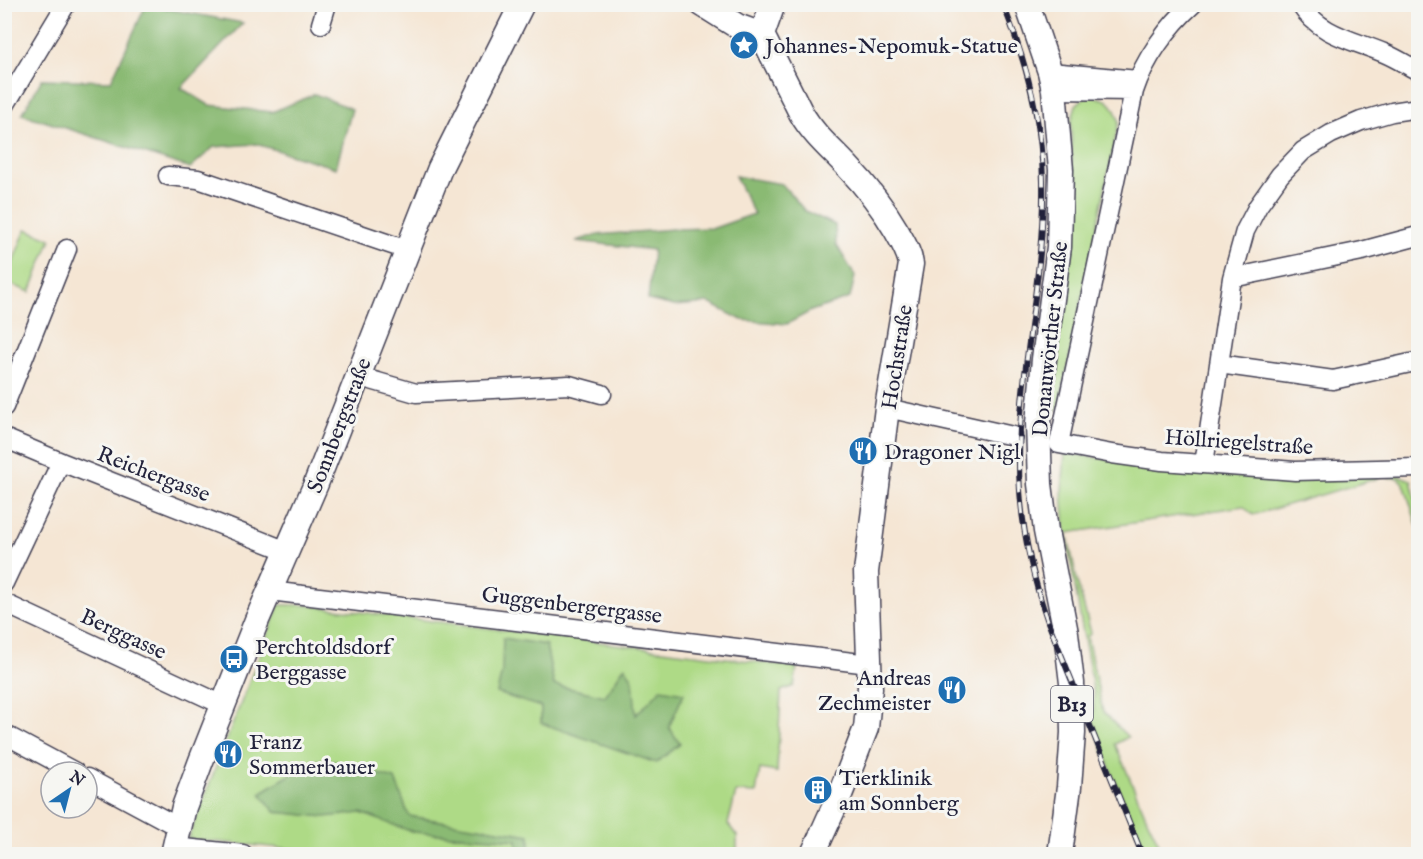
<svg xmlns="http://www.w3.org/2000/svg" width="1423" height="859" font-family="'IM FELL English',serif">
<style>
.green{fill:#aeda86;stroke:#687e60;stroke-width:1.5}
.forest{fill:#8aba73;stroke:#566e57;stroke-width:1.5}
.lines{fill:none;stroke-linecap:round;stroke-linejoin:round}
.minor-casing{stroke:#423f52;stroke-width:21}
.major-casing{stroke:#423f52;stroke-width:27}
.minor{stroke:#fff;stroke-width:18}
.major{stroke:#fff;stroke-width:24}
.rail-casing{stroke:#22223b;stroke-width:6}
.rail{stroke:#f6f6f2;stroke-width:4;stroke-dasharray:11;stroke-linecap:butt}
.labels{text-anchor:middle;stroke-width:6;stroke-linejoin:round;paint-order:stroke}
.shield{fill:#f6f6f2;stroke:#626272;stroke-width:1.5}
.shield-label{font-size:21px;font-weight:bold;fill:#22223b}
.poi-label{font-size:22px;fill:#22223b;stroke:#f6f6f2;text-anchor:start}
.street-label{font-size:22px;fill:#22223b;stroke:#f6f6f2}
</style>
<rect width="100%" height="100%" fill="#f6f6f2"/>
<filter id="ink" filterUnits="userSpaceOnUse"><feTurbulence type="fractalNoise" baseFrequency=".0167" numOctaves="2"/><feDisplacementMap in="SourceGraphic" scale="12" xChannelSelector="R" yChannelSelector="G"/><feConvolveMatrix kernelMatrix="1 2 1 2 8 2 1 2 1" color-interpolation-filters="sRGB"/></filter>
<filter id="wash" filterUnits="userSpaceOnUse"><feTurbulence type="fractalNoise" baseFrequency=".008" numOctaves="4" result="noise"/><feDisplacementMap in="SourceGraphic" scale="24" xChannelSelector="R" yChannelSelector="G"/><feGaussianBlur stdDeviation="1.35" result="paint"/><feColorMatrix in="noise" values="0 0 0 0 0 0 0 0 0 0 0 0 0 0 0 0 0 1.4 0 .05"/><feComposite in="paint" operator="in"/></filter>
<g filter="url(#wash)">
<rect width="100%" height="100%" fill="#f5e6d4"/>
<path class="green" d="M1085,97C1106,96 1113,101 1119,121L1059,408H1057L1056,411L1051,410L1059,363L1058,343L1070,250L1073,195L1071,122L1076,105Z
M26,229L51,239L30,292L5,282Z
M1065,453L1215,475L1277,479L1395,474L1411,480L1418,510V528L1404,484L1398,478L1382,477L1253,515L1243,506L1067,533L1078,585L1091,633L1087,637L1103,712L1128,737L1115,744L1148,821L1164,854H1146L1109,766L1093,722L1094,695L1065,530L1062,491Z
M279,605H304L797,667L794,686L781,691L777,772L760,769L756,793L736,792L728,824L737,836V854H344L188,839Z"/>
<path class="forest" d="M146,5L243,23L181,88L209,105L272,112L315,94L352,109L336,168L256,144L214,147L190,168L22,114L42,79L111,81Z
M735,176L782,184L805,211L835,225L836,244L855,276L850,298L811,311L787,324L742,320L709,303L674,306L648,300L653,250L576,241L596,235L674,229L714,228L754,214Z
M503,638L546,645L554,685L605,696L625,666L633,680L636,715L661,689L684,693L669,727L680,744L656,763L541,723V707L497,693L502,671Z
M327,759L395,779L409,816L530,835V854H518L517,840L413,832L361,813L325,817L275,812L260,793L313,761Z"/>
</g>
<g filter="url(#ink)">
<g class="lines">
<g class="minor-casing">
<path id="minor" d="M1193,4C1168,26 1144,60 1134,91L1059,444L1112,454L1162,461L1295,471L1418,468
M1300,4C1319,35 1353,40 1384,53C1396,58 1407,65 1418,71
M321,24L327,4
M1050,72L1138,80
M1054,90L1134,91
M4,107L66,4
M168,176L198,179L407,250
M1232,278L1362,251L1418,236
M1219,364L1333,380L1415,362H1418
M357,376L416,393L569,385L602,394
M4,407L67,249
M887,408L1013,436
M4,438L61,462L287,551
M1204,464L1232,278L1245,231L1258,206L1280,175L1303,151L1331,134L1361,121L1392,112L1418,108
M4,583L61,462
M270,591L869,664
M4,603L223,705
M4,734L75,772
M87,778L178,827
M174,847L243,854"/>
</g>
<g class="major-casing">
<path id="major" d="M702,4L737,26L762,35
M773,4L762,35L801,113C813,134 831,149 847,166C866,186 882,206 896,230C902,241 909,251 911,264L887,408L866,572L870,688L866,728L841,792L813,854
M1027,4L1050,72L1054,90L1061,170L1059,247L1044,359L1038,423L1040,484L1046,531L1066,633L1072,683L1073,733L1069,787L1060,854
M173,854L184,807L201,761L257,620L315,486L440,168L522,4"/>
</g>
<use href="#minor" class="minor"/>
<use href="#major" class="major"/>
<g class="rail-casing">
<path id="rail" d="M1003,4C1026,61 1042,119 1043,181C1045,275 1019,368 1019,462C1019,518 1030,570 1048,622L1142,854"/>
</g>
<use href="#rail" class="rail"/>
</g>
</g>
<defs>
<g id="sight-disc" transform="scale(1.5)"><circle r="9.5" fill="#1f6fb2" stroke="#f6f6f2"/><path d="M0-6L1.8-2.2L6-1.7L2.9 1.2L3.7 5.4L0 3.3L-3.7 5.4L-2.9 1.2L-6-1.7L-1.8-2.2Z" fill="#fff"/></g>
<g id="restaurant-disc" transform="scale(1.5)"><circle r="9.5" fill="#1f6fb2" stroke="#f6f6f2"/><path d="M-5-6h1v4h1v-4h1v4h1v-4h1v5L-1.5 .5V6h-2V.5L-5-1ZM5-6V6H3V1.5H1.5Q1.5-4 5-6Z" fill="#fff"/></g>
<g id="bus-disc" transform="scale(1.5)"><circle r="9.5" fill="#1f6fb2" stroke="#f6f6f2"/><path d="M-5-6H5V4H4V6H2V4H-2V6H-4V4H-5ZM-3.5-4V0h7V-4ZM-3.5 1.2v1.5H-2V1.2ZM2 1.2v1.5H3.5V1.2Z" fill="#fff"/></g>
<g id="building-disc" transform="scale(1.5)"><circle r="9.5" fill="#1f6fb2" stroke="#f6f6f2"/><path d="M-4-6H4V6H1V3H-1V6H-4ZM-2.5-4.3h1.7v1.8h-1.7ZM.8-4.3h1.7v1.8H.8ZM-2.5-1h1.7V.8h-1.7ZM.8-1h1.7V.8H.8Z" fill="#fff"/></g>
</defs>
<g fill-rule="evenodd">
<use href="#sight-disc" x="744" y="45"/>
<use href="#restaurant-disc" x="863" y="451"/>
<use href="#bus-disc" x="234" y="659"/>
<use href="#restaurant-disc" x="952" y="690"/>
<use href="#restaurant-disc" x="228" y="754"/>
<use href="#building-disc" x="818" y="790"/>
</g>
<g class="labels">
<rect class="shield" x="1051" y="686" width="42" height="36" rx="4.5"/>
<g class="shield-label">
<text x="1072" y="711">B13</text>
</g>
<g class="poi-label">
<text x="765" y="53">Johannes-Nepomuk-Statue</text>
<text x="884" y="459">Dragoner Nigl</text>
<text x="255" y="654">Perchtoldsdorf<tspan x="255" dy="25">Berggasse</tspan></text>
<text x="931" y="685" text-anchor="end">Andreas<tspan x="931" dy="25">Zechmeister</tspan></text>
<text x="249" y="749">Franz<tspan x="249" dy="25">Sommerbauer</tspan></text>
<text x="839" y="785">Tierklinik<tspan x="839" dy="25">am Sonnberg</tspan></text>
</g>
<g class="street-label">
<text transform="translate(1049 339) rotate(-84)" y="8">Donauwörther Straße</text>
<text transform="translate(896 357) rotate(-81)" y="8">Hochstraße</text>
<text transform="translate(338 425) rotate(-69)" y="8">Sonnbergstraße</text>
<text transform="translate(1239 441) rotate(4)" y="8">Höllriegelstraße</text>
<text transform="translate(154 473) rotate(21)" y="8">Reichergasse</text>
<text transform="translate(572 604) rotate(7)" y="8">Guggenbergergasse</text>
<text transform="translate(124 633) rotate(25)" y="8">Berggasse</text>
</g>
</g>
<rect width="1423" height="859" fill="none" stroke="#f6f6f2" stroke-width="24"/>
<g transform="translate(69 790) rotate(35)"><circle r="28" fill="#f6f6f2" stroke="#a1a1a9" stroke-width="1.5"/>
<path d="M0-4.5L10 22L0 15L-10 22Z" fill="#1f6fb2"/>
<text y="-9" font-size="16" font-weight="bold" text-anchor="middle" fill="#22223b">N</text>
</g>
</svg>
